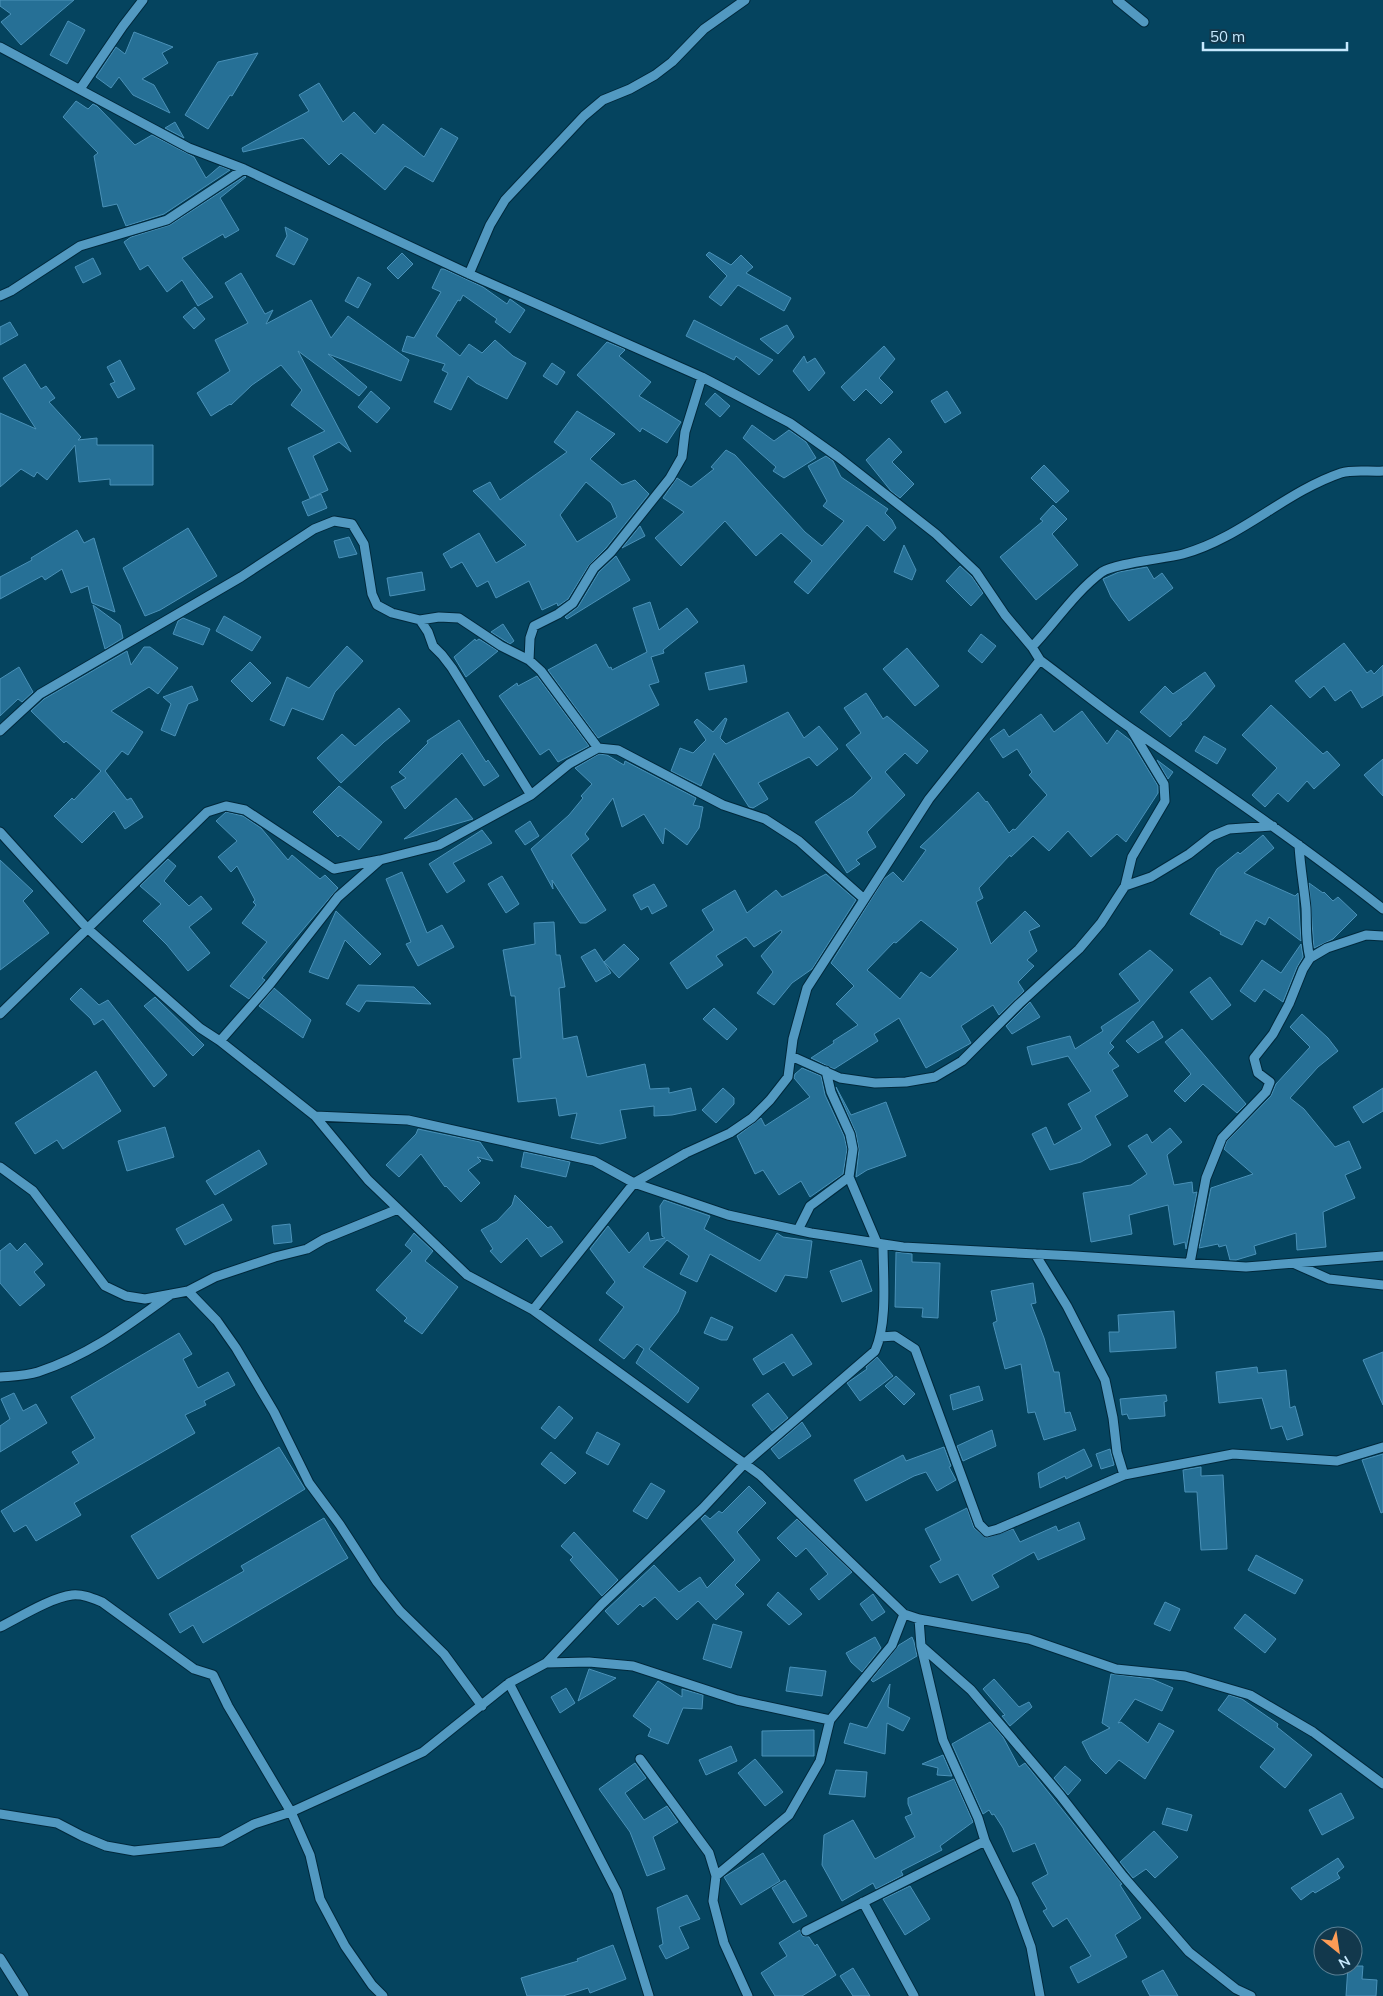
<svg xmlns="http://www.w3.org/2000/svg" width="1383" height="1996" font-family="Mulish,sans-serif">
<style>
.building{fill:#267096;stroke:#4a91b8;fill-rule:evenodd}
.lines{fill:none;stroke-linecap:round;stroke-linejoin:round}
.minor-casing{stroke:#00293c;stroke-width:11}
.minor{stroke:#5299c1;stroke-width:9}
</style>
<rect width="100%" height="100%" fill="#05445f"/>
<path class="building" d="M0,0H74L21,45L1,22L11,14L0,6Z
M68,21L85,30L67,64L50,55Z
M134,32L173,47L162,53L168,63L142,79L154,85L170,113L133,95L119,77L111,88L96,77L116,47L125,54Z
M258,53L232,96L230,95L208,129L185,115L218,62Z
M319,83L343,122L354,112L375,134L383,124L424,157L441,128L458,138L433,182L405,166L385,190L341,153L329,165L303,138L243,152L242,148L309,111L299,95Z
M76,101L88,109L93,104L97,106L135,145L152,135L194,157L206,178L220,166L230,170L164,214L126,226L117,204L103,207L94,156L98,153L63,117Z
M175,122L184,138L165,128Z
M245,176L246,177L220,198L239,230L225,238L223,234L182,258L213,297L198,306L182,280L167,292L148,265L140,270L124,242L131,237L170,225Z
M285,227L308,239L294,265L276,256L287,236Z
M709,252L731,265L741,255L753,267L746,273L791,298L784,311L738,285L721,306L709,297L727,276L706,255Z
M402,253L413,264L398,279L387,268Z
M93,258L101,274L83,283L75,267Z
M441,269H444L483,287L507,304L510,299L525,310L510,333L495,322L497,319L463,295L460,301L458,300L436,336L460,356L469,344L482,353L495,340L513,356L526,363L507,399L476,383L468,376L451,410L434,402L448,373L442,370L445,364L402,351L407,336L414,338L441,292L432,288Z
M241,273L265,314L273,310L266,324L311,300L331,338L348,316L409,360L401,381L328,354L367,387L359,396L298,351L351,452L339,442L313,456L328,490L310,498L288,448L325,431L291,405L302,390L281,365L252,385L231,405L230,404L211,416L197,393L230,371L215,340L248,323L225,283Z
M358,277L371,284L358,308L345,301Z
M195,307L205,319L194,329L183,317Z
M694,320L739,343L773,360L759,375L736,356L734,360L686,336Z
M10,322L18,335L0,345V327Z
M787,325L794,337L778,354L760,339Z
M607,342L624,349L625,350L619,356L651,382L639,396L681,422L667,443L642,428L640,432L577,375Z
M884,346L895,359L879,378L893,392L881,404L866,389L854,401L841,387Z
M804,356L807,363L815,358L825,373L809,391L793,371Z
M120,360L135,389L118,398L110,384L115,382L107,367Z
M552,363L565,372L557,385L543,376Z
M25,364L41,389L46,386L55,398L49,402L81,437L78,440L97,438V445H153V485H110V479L79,482L75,445L47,480L37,472L34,477L21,469L0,487V413L36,429L3,378Z
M371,391L390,408L377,423L358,407Z
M947,391L961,413L945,423L931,401Z
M715,393L730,406L720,417L705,404Z
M577,411L615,434L590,459L622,485L635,480L649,494L606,548L589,565L568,599L558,606L557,603L542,610L529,581L496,598L488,581L477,587L462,562L451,568L443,554L479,533L496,563L526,545L473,491L490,482L500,500L567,452L554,442ZM586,482L611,503L617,517L577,542L560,515Z
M752,425L774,441L789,430L806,442L816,458L784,478L773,471L776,467L743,438Z
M889,438L902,452L892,462L914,484L900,498L891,491L866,460Z
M726,450L735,455L805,532L822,546L844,521L823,506L827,501L808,466L826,456L833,461L841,477L888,509L885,513L892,520L896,528L884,541L867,525L808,594L794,582L812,561L781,533L756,556L725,521L681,566L655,538L684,512L663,498L677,478L691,487L714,469L711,467Z
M1044,465L1069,491L1056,503L1031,478Z
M321,494L327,508L308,516L302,502Z
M1053,505L1067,519L1052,534L1078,565L1036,600L1000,557L1043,521L1040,519Z
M640,526L645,536L622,548Z
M188,528L217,576L160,610L145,616L123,568Z
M77,530L84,543L94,538L115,612L92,603L88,586L71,593L62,569L45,580L42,576L0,599V577L32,560L31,558Z
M349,537L357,554L339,558L334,541Z
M904,545L916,570L912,580L894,572Z
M616,556L630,580L567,619L565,617L578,607L599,572Z
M960,566L972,577L983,593L971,606L946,581Z
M1147,567L1154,579L1162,573L1173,588L1129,621L1111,597L1103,579L1119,572Z
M422,572L425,590L390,596L387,578Z
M650,602L659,630L687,608L698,622L663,650L664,653L651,657L659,682L649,685L659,705L598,738L548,670L596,644L609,668L611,667L612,670L647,652L633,608Z
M93,605L120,625L123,638L105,649Z
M224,616L261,637L252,651L216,631Z
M183,618L210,629L203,645L173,634L178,621Z
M503,624L514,641L510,644L491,632Z
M981,634L996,646L982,663L968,651Z
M475,639L476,641L479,639L498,651L466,677L454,657Z
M1344,643L1367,673L1371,670L1374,674L1383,665V695L1362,708L1351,690L1335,701L1324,686L1310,698L1295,681Z
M347,646L363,661L335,692L323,720L292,708L284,726L270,720L287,677L309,688Z
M144,647H150L178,668L158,694L149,687L111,711L143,732L128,755L122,751L105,771L127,800L131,798L143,817L125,829L114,811L82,843L54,816L72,798L74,800L101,771L66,741L64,743L31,711L44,699L127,651L131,665Z
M907,648L939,686L915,706L883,669Z
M250,662L271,683L252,702L231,681Z
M744,665L747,682L709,690L705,673Z
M19,667L33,692L22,702L18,699L0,716V679Z
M1205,672L1215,686L1186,719L1180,723L1182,724L1170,737L1140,712L1165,686L1173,694Z
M537,676L589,746L558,762L549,749L540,755L499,696L517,683L518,686Z
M192,686L198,700L188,704L175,736L161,730L171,704L163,697Z
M866,693L883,719L887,716L928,751L917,764L905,753L885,772L905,795L867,832L876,847L856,860L860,864L847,873L815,822L853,796L872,778L846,745L861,733L844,708Z
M1271,705L1323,754L1327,751L1340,765L1314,789L1307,781L1288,802L1278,793L1265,807L1252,795L1277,768L1242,735Z
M399,708L410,721L384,742L341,783L317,758L342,734L355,746Z
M1082,711L1107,744L1117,730L1130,740L1158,786V793L1126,842L1117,834L1091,857L1068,831L1049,851L1033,836L1011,857L1010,855L979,888L983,898L976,902L991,944L1025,911L1040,926L1029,931L1037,951L1027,960L1034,966L1018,982L1024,991L999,1015L993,1005L961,1026L971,1043L926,1068L899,1018L874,1034L878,1041L834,1069L811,1058L834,1043L833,1041L858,1025L836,1004L854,986L831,963L884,879L893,872L903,882L926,850L920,847L978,792L986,802L987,801L1009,833L1013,829L1015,830L1047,795L1029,775L1032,772L1017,749L1003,758L990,739L1004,729L1009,737L1041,714L1054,732ZM921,920L958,949L930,978L921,972L900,999L867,970L894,942L896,943Z
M788,712L804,738L819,726L838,749L817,766L809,757L758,783L768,799L753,808L749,807L714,753L701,786L671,771L680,748L693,753L706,740L694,722L697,719L713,732L725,718L727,719L720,738L726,744Z
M459,720L486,762L488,760L499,776L484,786L462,753L405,809L391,787L406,778L399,772L428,743L427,741Z
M1204,736L1226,749L1217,764L1195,751Z
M599,754L607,755L624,765L625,761L696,798L693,805L703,807L699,828L687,845L665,828L663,844L644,814L622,827L613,798L585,834L589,839L571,855L606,910L586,923H580L552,880L553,889L531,849L569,815L583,798L581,796L592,784L575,768Z
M1383,759V796L1364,775Z
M1157,760L1173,772L1168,779Z
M339,786L382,822L359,850L340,835L338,837L313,812Z
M456,798L473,819L404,839Z
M226,812L243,816L261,828L288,860L292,855L320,879L325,875L338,888L262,978L265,980L249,999L230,986L267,942L242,923L256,905L253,902L255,900L237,866L231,872L218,857L237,841L216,821Z
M530,821L539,836L525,845L515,831Z
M482,830L492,843L453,863L465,881L447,893L429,864Z
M1263,835L1274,848L1244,873L1295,896L1298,893L1301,941L1269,917L1265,925L1256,920L1242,945L1220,934L1221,932L1190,914L1217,869L1238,852L1240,854Z
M168,859L176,866L164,881L189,906L201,896L212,909L189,927L210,953L188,971L167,945L143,921L161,904L140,886Z
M0,860L33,891L23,901L49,933L0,970Z
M402,872L427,933L442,925L454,947L418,966L406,944L411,942L386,879Z
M826,874L856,900L812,969L792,983L774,1005L757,993L773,972L761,956L782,932L781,930L754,947L746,937L716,956L723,965L687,989L670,963L714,930L702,910L735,890L747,913L776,890L782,897Z
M502,876L519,904L506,913L488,884Z
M1309,883L1323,893L1324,892L1333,901L1338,897L1357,915L1333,939L1314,948Z
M654,884L667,906L652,914L648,906L641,910L633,895Z
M336,911L381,954L370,965L345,940L328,979L309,972Z
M554,922L556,955H560L565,987L559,988L563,1039L577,1036L587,1077L645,1064L650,1089L669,1088V1093L691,1088L696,1110L672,1115L654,1116V1106L620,1110L626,1138L600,1144L571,1138L577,1113L559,1116L556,1098L518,1102L513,1059L521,1058L515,996H511L503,950L535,944L534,923Z
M624,944L639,959L619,978L604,962Z
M1301,944L1303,957L1297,967L1283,1002L1264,989L1255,1002L1240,991L1262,960L1281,973Z
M595,949L611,973L596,982L581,957Z
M1150,950L1173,970L1110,1043L1114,1047L1108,1053L1119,1066L1112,1070L1128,1096L1095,1116L1111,1145L1081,1162L1050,1170L1032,1134L1046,1127L1054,1145L1082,1129L1068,1104L1091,1091L1068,1056L1032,1065L1027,1047L1070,1036L1075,1049L1103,1031L1101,1027L1140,1001L1119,974Z
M1210,977L1231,1005L1212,1020L1190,992Z
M358,985L414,987L431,1004L366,1001L359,1012L346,1004Z
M81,988L99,1005L108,1000L167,1075L154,1087L103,1019L94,1025L91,1019L70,999Z
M274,988L311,1020L303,1038L259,1006Z
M155,997L204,1045L193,1056L144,1006Z
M1030,1002L1040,1017L1012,1034L1006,1026Z
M714,1008L737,1029L727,1040L703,1019Z
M1302,1014L1328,1038L1338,1051L1318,1067L1290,1098L1304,1109L1335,1147L1349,1141L1361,1168L1345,1175L1355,1198L1323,1212L1326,1247L1297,1250L1296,1233L1254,1246L1256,1254L1236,1260H1230L1226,1245L1219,1247L1218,1244L1199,1248L1211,1188L1253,1174L1224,1149L1227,1141L1271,1096L1276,1084L1310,1047L1290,1027Z
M1153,1021L1163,1037L1138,1053L1126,1041Z
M1182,1029L1246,1104L1237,1113L1203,1084L1185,1102L1174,1091L1191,1074L1165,1042Z
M802,1068L821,1076L825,1095L844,1136L847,1149L843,1174L810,1197L801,1181L779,1195L763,1170L755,1174L737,1136L761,1118L765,1126L810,1097L794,1078L795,1074Z
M96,1071L121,1111L63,1149L57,1140L35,1154L15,1123Z
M836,1087L851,1115L886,1102L906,1156L867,1170L856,1177L859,1150L856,1133Z
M723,1088L734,1098V1104L716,1123L702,1110Z
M1383,1088V1111L1363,1123L1353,1107Z
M165,1127L174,1157L127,1171L118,1141Z
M1170,1128L1182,1142L1167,1155L1174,1185L1192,1182L1193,1193L1197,1192L1186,1249L1185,1242L1174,1245L1168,1205L1129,1215L1132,1234L1091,1242L1083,1193L1131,1185L1147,1174L1128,1146L1147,1134L1152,1143Z
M418,1129L480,1142L493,1161L477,1157L481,1161L468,1170L480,1183L461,1202L446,1186L445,1187L421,1154L399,1177L386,1165L416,1134Z
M259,1150L267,1164L215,1195L206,1181Z
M524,1152L570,1162L566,1177L521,1167Z
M515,1195L548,1228L551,1226L563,1242L541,1257L527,1238L501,1263L490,1251L493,1249L481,1230L497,1221L512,1205Z
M664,1200L710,1216L704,1229L760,1261L777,1233L783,1237L812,1241L807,1278L785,1275L776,1292L710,1254L697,1282L680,1274L689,1256L667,1240L643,1267L686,1292L678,1312L649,1349L699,1388L688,1403L636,1363L644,1349L637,1344L624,1359L599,1340L624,1307L606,1293L615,1282L590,1249L608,1226L629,1253L648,1232L650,1241L665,1238L662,1236L660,1206Z
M223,1204L232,1220L185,1245L176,1229Z
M290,1224L292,1242L274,1244L272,1226Z
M414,1233L433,1251L425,1261L458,1287L422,1334L404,1321L407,1318L376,1290L412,1251L405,1245Z
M10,1243L17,1251L25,1243L43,1264L34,1272L45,1285L20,1306L0,1283V1251Z
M896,1252L912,1254V1262L940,1263L938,1318L922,1317L923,1308L895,1307Z
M861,1260L872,1291L842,1302L830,1271Z
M1033,1283L1036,1303L1031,1304L1044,1338L1054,1372H1059L1065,1413L1070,1412L1076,1430L1044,1440L1035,1412L1028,1413L1021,1364L1005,1369L993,1323L997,1321L991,1291Z
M1174,1311L1176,1348L1110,1352L1109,1332H1119L1118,1315Z
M711,1317L733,1327L727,1340H721L704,1333Z
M179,1333L192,1354L183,1359L198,1388L228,1372L235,1385L204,1401L206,1405L185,1415L195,1433L74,1503L81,1515L36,1541L26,1525L14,1532L1,1511L79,1463L72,1452L95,1438L71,1397Z
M792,1334L812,1364L793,1376L784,1362L763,1375L753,1359Z
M1383,1352V1405L1363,1360Z
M877,1357L893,1376L860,1401L847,1383L867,1369L866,1367Z
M1257,1367L1258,1373L1286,1370L1290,1408L1295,1406L1303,1435L1287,1440L1282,1426L1271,1429L1262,1398L1219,1403L1216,1372Z
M896,1376L915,1394L904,1405L885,1386Z
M979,1386L983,1400L953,1410L950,1395Z
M14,1393L23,1411L36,1404L47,1423L0,1452V1426L10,1419L1,1399Z
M768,1393L788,1418L772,1431L752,1405Z
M1164,1395H1166L1167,1401L1164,1402L1165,1416L1129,1419L1127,1414L1122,1415L1120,1399Z
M559,1406L573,1418L555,1439L541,1428Z
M802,1422L811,1436L779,1459L771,1449Z
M992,1430L996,1446L963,1461L957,1446Z
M597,1432L620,1444L608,1465L586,1453Z
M279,1447L305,1489L158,1579L131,1536Z
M944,1447L951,1466L949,1467L956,1480L937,1491L926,1472L914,1476L866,1501L854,1480L903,1455L906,1461Z
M1084,1449L1092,1466L1066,1479L1065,1476L1040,1488L1038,1473Z
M1110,1449L1114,1465L1101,1469L1096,1454Z
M551,1452L576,1473L565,1484L541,1464Z
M1383,1454V1512L1381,1513L1362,1460Z
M1201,1467V1476L1223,1475L1227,1549L1201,1550L1197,1492H1185L1183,1470Z
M651,1483L665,1491L647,1519L633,1511Z
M749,1486L766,1503L737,1532L760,1560L735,1585L744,1594L716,1620L698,1601L677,1620L655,1597L643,1607L640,1604L618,1625L605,1611L654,1565L679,1592L700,1577L707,1588L735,1560L701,1519L705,1515L710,1519L719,1511L722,1513Z
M967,1508L974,1528L986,1538L1013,1529L1020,1542L1056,1526L1058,1531L1079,1522L1085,1539L1038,1560L1034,1552L992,1575L999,1587L972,1601L958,1574L940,1583L930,1566L941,1560L925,1529Z
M324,1518L348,1558L203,1643L193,1625L180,1633L169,1614L244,1571L241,1566Z
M797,1519L852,1572L819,1600L810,1589L828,1574L806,1548L796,1557L777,1538Z
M574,1532L618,1580L602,1596L570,1560L573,1557L561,1546Z
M1256,1555L1303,1580L1295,1594L1248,1570Z
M778,1592L802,1614L789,1625L767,1605Z
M873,1594L885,1612L872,1621L860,1604Z
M1165,1602L1180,1609L1170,1631L1154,1624Z
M1245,1614L1276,1639L1265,1653L1234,1628Z
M713,1624L742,1632L731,1668L703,1659Z
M875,1637L881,1648L862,1672L851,1662L846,1653Z
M912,1637L914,1642L917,1656L873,1682L871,1680L899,1645Z
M790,1667L826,1671L822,1696L786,1691Z
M589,1669L616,1678L578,1701Z
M1111,1674L1152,1679L1173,1688L1162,1711L1135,1699L1118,1723L1121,1722L1148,1743L1159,1723L1174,1731L1145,1779L1119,1760L1106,1774L1091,1759L1082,1742L1110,1728L1102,1723Z
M994,1679L1019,1707L1029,1702L1032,1707L1010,1726L1002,1716L1005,1715L983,1689Z
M658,1681L682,1697V1689L703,1695L702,1709L683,1708L668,1744L648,1736L651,1729L633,1716Z
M890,1684L888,1707L910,1718L903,1731L887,1723L885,1754L844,1743L850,1723L867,1728Z
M566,1688L575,1703L560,1713L551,1697Z
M1229,1695L1242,1699L1278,1724L1277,1727L1312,1755L1285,1788L1260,1767L1275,1749L1218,1710Z
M990,1722L1003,1737L1019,1767L1025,1763L1122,1884L1120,1885L1141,1918L1115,1935L1127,1957L1078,1983L1070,1967L1091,1956L1067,1918L1053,1927L1043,1911L1047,1909L1032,1883L1048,1874L1035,1843L1013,1852L1003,1828L994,1814L992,1815L989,1810L983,1814L952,1744Z
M814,1730V1756H762V1731Z
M731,1746L737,1761L706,1775L699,1760Z
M943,1755L952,1776L937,1775L938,1768L922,1764Z
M755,1759L783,1792L765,1806L738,1773Z
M635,1763L646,1778L625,1793L644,1820L667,1806L678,1822L653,1837L665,1869L647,1876L630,1832L599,1789Z
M1065,1766L1081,1780L1068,1795L1054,1778Z
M836,1770L867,1772L865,1797L829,1794Z
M954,1779L973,1822L940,1846L942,1850L901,1871L903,1875L876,1889L873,1883L842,1901L822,1865L824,1835L853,1820L875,1859L915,1837L905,1817L912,1814L908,1804V1798Z
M1341,1793L1354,1818L1322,1835L1309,1810Z
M1167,1808L1192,1815L1187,1831L1162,1824Z
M1154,1831L1178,1857L1155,1878L1146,1869L1133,1878L1120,1862Z
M763,1853L780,1881L741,1905L724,1877Z
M1338,1858L1344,1867L1337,1873L1340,1878L1315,1893L1313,1891L1301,1900L1291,1888Z
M785,1880L807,1916L793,1923L772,1888Z
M910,1886L930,1919L905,1935L883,1899Z
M687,1895L700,1919L679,1927L689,1948L666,1959L659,1946L663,1944L657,1908Z
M800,1930L802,1936L809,1937L815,1946L817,1944L836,1975L802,1996H775L761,1973L787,1956L779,1943Z
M613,1945L626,1979L590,1993L588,1988L563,1996H527L521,1978L578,1961L577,1959Z
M1348,1966H1363L1362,1979L1377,1980L1376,1996H1346Z
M853,1968L870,1996H853L840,1976Z
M1163,1970L1178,1996H1150L1142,1981Z"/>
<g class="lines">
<g class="minor-casing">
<path id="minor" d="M1117,0L1144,22
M0,47L189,148L244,169L469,274L702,377L790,423L838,457L936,534L976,572L1005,615L1032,647L1040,660C1071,683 1100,707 1132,729C1217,787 1302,845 1383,909
M80,89L123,26L143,0
M469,274L490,225L505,200L584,116L603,100L630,89L655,75L672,62L704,29L745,0
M0,296L11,291L80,246L167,220L244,169
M420,620L428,632L433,646L442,655L452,668L531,795
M1032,647C1055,623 1075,592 1102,572C1115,563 1164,559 1183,554C1241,538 1285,492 1341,473C1353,469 1370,472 1383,471
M529,660L530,638L534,626L558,614L573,603L594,568L611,552L670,478L682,457L685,432L702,377
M0,731L40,694L241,577L314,529L334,521L352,524L364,544L372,594L377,605L392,613L420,620L439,617L459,618L501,646L529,660L541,671L598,748
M0,832L87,928L200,1028L220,1041L315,1116L368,1180L467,1275L533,1310L760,1475L904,1614L919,1619L1029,1639L1116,1669L1185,1676L1250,1695L1313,1732L1383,1784
M1299,845C1300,866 1304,887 1306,908C1307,927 1305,939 1310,958
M1125,886L1151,877L1189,854L1212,836L1229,829L1273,826
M0,1014L207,812L226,806L245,810L334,869L380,860L439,845L531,795L569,764L598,748L618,750L723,805L765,819L799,841L863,898
M220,1041L270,984L338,897L380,860
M791,1056L840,1078L875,1083L906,1082L935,1077L962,1061L1019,1004L1079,949L1101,923L1125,886L1132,857L1165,801L1164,784L1131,729
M826,1071L831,1092L850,1134L853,1149L849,1177L877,1243
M315,1116L408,1120L594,1161L634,1183L728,1215L811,1233L903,1247L1075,1256L1246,1267L1383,1256
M0,1167L33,1191L105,1286L126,1296L145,1299L188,1291L215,1277L275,1257L307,1249L324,1239L398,1209
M798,1230L810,1206L849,1177
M1035,1254L1067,1306L1105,1380L1113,1418L1117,1452L1124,1475
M1190,1263L1206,1178L1222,1138L1266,1092L1270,1082L1258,1073L1254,1058L1273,1034L1289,1004L1303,969L1310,958L1327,948L1366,935L1383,936
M1295,1264L1329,1279L1383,1285
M188,1291L217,1321L236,1348L274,1412L309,1483L340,1525L377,1582L400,1611L444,1654L482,1706
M533,1310L634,1183L686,1153L730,1133L752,1118L770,1100L788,1077L793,1039L807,988L929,799L1040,660
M880,1337L895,1336L915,1349L979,1524L987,1532L998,1529L1124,1475L1233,1454L1337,1461L1383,1447
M0,1377C12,1376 26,1376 38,1372C90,1355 127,1326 170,1295
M919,1619L921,1646L971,1690L1060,1795L1123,1876L1189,1952L1236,1989L1251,1996
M0,1627C18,1618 52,1597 72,1595C83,1594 92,1598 102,1602L194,1669L213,1675L228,1706L291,1812L310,1855L320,1899L345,1946L372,1985L383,1996
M921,1646L943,1740L978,1818L985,1841L1014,1900L1031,1947L1040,1996
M546,1663L589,1662L633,1666L737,1700L830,1720
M509,1683L617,1892L649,1996
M640,1759L709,1853L716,1876L713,1901L724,1943L748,1996
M0,1814L57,1823L82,1836L106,1846L134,1851L221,1842L254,1824L291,1812L423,1752L509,1683L546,1663L602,1604L703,1508L744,1464L875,1351C888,1322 883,1276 883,1244
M716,1876L789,1815L820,1761L830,1720L892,1645L904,1614
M863,1902L914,1996
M806,1931L985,1841
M0,1958L24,1996"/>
</g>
<use href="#minor" class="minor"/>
</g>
<g transform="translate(1338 1951) rotate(150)"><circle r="24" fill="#12384c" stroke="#5a7f93"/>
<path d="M0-4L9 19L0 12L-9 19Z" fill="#fd9c56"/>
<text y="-8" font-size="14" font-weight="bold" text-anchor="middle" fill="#c6e9fe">N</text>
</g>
<path d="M1203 42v8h144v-8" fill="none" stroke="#c6e9fe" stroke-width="2.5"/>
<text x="1210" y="42" font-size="15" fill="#c6e9fe" stroke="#12384c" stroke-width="4" paint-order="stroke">50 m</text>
</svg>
